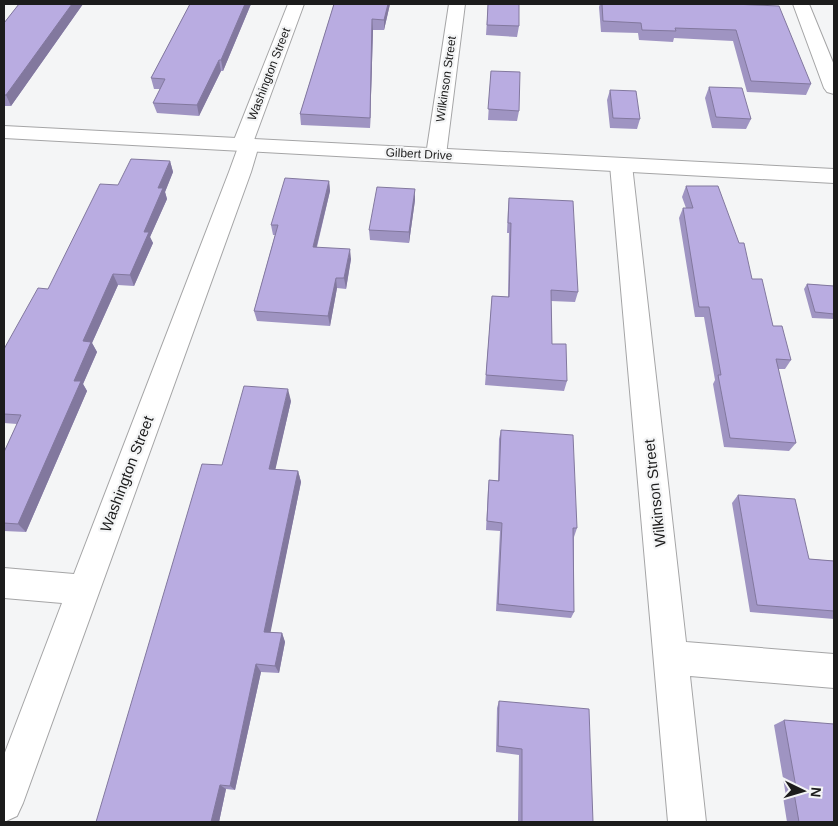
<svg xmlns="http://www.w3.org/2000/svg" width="838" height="826" font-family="Arial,sans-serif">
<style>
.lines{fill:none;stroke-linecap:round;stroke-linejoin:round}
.minor-casing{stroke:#a5a5a6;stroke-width:2}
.tertiary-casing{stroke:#a5a5a6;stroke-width:2}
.minor{fill:#fff;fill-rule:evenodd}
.tertiary{fill:#fff;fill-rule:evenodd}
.wall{fill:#9f94c2}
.shaded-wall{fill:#82789e}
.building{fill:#b9ace1;stroke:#82789e}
.labels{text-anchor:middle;stroke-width:4.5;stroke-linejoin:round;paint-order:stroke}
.far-street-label{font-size:12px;fill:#1c1c1c;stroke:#f4f5f6}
.street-label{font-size:15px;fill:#1c1c1c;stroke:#f4f5f6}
</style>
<rect width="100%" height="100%" fill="#f4f5f6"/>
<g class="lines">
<g class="minor-casing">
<path id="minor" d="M288,4H304L254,140L259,145L251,172L23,803L17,816L4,822V755L62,603L4,598V568L74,574L229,172L237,150L232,145Z
M449,4H465L446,155L443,160L436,161L429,160L426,155Z
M793,4H809L834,65V94L827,92L824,88Z
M621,158L628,160L632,165L686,642L834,654V688L690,676L706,822H668L610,165L614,160Z"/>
</g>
<g class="tertiary-casing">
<path id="tertiary" d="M4,126L834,169V183L4,138Z"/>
</g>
<use href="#minor" class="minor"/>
<use href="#tertiary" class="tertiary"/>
</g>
<path class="wall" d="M19,4H83L11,106H4V23Z
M190,4H251L223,71H221L199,116L157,113L153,103L160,89H154L151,78Z
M334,4H390L384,30H373L370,128L301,125L300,114Z
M488,4L519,26L517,37L486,35Z
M600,4H732L811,84L806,95L747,92L733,41L674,38L673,42L639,40L638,33L601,32L599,7Z
M491,71L519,111L517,121L488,120Z
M709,87L751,119L746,129L712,128L705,98Z
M610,90L640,119L637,129L610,128L607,100Z
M170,161L173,172L165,192L167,199L150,237L153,243L134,286L118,285L92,343L97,352L83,384L87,391L26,532L4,531V452L17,424L4,423V349L48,289L118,185Z
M329,181L330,191L317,247L351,259L346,289L337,288L330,326L257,321L254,311L275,235H273L271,225Z
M686,186L752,279L773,326L791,360L785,369H778L796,443L789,451L724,447L713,384L715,380L704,317H695L679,218L683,208H686L682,197Z
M509,198L578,292L575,302L551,301L552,344L567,381L564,391L485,385L492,296L508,297L509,233H507L508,208Z
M415,200L409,243L370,240L369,230Z
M807,284L834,286V319L812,318L804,289Z
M291,401L275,469L298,471L301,482L270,632L282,633L285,642L279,673L261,672L235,790L226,789L219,822H96L222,465Z
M501,430L577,528L574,537V612L571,618L496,611L500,531L486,530L488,489L489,480L498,481L499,439Z
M738,495L809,559L834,561V619L750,612L732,503Z
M499,701L593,822H518L519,755L496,752L497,708Z
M784,720L834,822H787L783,797L786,796L774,725Z"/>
<path class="shaded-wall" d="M72,4H83L11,106L6,95Z
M245,4H251L223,71L221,60Z
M388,4H390L384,30V20Z
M372,19L373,30L370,128V118Z
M219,60L221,71L199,116L197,105Z
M170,161L173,172L165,192L167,199L150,237L153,243L134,286L130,275L158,188Z
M329,181L330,191L314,257L313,247Z
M415,189V200L409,243V232Z
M350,249L351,259L346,289L344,278Z
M113,274L118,285L92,343L97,352L83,384L87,391L26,532L18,524L74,381L83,341Z
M336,278L337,288L330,326L328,316Z
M288,389L291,401L273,480L269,469Z
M298,471L301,482L269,640L264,632Z
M282,633L285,642L279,673L275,666Z
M256,664L261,672L235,790L230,786Z
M220,785L226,789L219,822H211Z"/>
<path class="building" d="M19,4H72L6,95H4V23Z
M190,4H245L221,60H219L197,105L153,103L165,79L151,78Z
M334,4H388L384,20L372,19L370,118L300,114Z
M488,4H519V26L487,25Z
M602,4H732L779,6L811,84L751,81L736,30L675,28L676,31L642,30L641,23L603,21Z
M491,71L520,72L519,111L488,109Z
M709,87L742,88L751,119L716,117Z
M610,90L636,91L640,119L613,118Z
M131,159L170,161L158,188H163L144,232H149L130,275L113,274L83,341L91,342L74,381H81L18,524L4,523V452L21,415L4,414V349L38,288L48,289L100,184L118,185Z
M285,178L329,181L313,247L350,249L344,278H336L328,316L254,311L278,225H271Z
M686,186H718L739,243H744L752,279H762L773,326H782L791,360L776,359L796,443L730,438L718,375H721L709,307H699L683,208H693Z
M377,187L415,189L409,232L369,230Z
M509,198L573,201L578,292L551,290L552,344H566L567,381L486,375L492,296L509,297L511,223H508Z
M807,284L834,286V314L815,312Z
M244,386L288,389L269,469L298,471L264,632L282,633L275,666L256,664L230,786L220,785L211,822H96L202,464L222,465Z
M501,430L573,435L577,528H573L574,612L498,604L502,523L487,521L489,480L499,481Z
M738,495L795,499L809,559L834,561V611L757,605Z
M499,701L589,709L593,822H522V749L498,746Z
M784,720L834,724V822H799L794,793H797Z"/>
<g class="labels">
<g class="far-street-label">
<text transform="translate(269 74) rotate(-69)" y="4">Washington Street</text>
<text transform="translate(446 79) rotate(-82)" y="4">Wilkinson Street</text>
<text transform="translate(419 154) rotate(3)" y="4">Gilbert Drive</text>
</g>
<g class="street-label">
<text transform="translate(127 474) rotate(-69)" y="5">Washington Street</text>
<text transform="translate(655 493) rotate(-96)" y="5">Wilkinson Street</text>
</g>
</g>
<rect width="838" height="826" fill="none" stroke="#1c1c1c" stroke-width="10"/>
<g transform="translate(803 791) rotate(95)" stroke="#f4f5f6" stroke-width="4" paint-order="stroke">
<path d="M0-4L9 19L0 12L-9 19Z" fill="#1c1c1c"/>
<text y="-8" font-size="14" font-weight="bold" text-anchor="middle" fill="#1c1c1c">N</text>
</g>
</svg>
